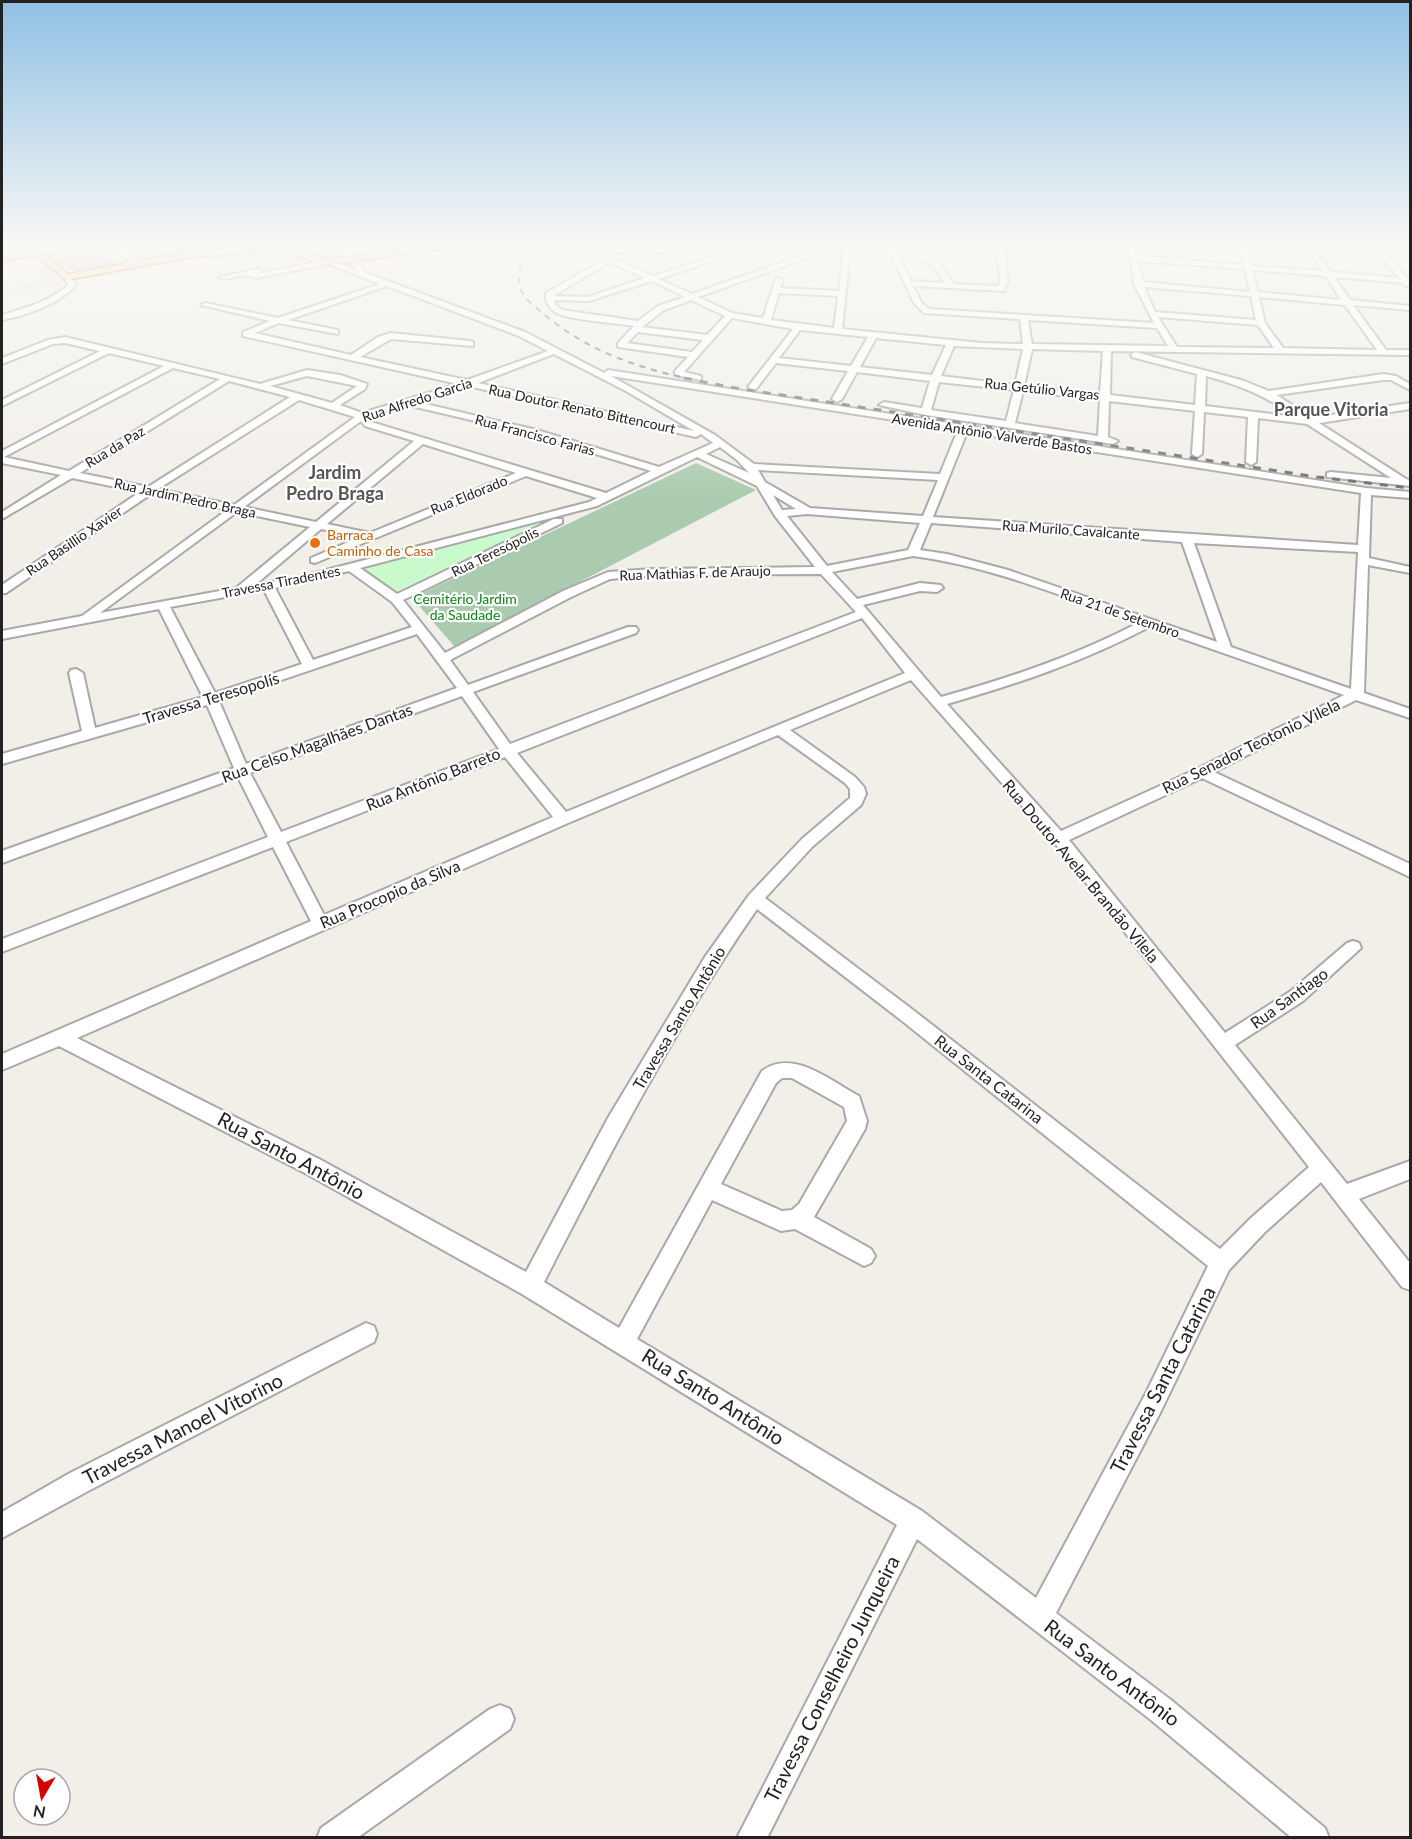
<svg xmlns="http://www.w3.org/2000/svg" width="1412" height="1839" font-family="Lato,sans-serif">
<style>
.cemetery{fill:#aacbaf}
.park{fill:#c8facc}
.parking{fill:#e2e2e2}
.lines{fill:none;stroke-linecap:round;stroke-linejoin:round}
.river{fill:#aad3df;fill-rule:evenodd}
.building{fill:#c7bfb8;stroke:#c4b6ab;stroke-width:1.5}
.minor-casing{stroke:#a9a9a9;stroke-width:4}
.major-casing{stroke:#a06b00;stroke-width:3}
.minor{fill:#fff;fill-rule:evenodd}
.major{fill:#fcd6a4;fill-rule:evenodd}
.rail-far1{stroke:#707070;stroke-width:2;stroke-dasharray:6 6;stroke-linecap:butt}
.rail{stroke:#707070;stroke-width:3;stroke-dasharray:8 8;stroke-linecap:butt}
.food-dot{fill:#e8710a;stroke:#fff;stroke-width:2}
.labels{text-anchor:middle;stroke-width:4.5;stroke-linejoin:round;paint-order:stroke}
.far-street-label{font-size:14px;fill:#222;stroke:#fff}
.far-food-label{font-size:14px;fill:#c56008;stroke:#fff;text-anchor:start}
.far-park-label{font-size:14px;fill:#0c8416;stroke:#fff}
.street-label{font-size:16px;fill:#222;stroke:#fff}
.far-district-label{font-size:18px;font-weight:bold;fill:#555;stroke:#fff}
.near-street-label{font-size:20px;fill:#222;stroke:#fff}
</style>
<rect width="100%" height="100%" fill="#f2efe9"/>
<path class="cemetery" d="M696,463L756,490L455,647L412,598Z"/>
<path class="park" d="M327,249L392,250H393L330,260L302,250Z
M561,515L396,591L360,568Z"/>
<path class="parking" d="M168,243H184L183,253L137,259L130,252Z
M49,264L64,276V283L2,298V291L40,281L37,279L42,277L31,269Z"/>
<g class="lines">
<path class="river" d="M103,243H114L125,254L123,256H115Z"/>
</g>
<path class="building" d="M87,247L115,263L76,270L57,262L48,254Z"/>
<g class="lines">
<g class="minor-casing">
<path id="minor" d="M80,243H96L37,254L30,249Z
M115,243H122L134,258L147,262L143,264L129,262Z
M265,243H288L254,248L250,246Z
M358,243H374L349,248L366,273L525,332L604,373L608,370L1366,488L1410,492V498L1371,495L1369,558L1410,567V573L1368,565L1364,693L1410,709V718L1356,700L1214,772L1410,864V877L1202,778L1069,840L1225,1033L1291,991L1347,943L1353,941L1359,943L1361,948L1303,1001L1235,1045L1347,1184L1410,1161V1179L1359,1199L1410,1263V1290L1402,1287L1321,1182L1265,1232L1229,1270L1161,1411L1056,1613L1171,1700L1325,1828L1329,1838H1292L1151,1720L917,1539L767,1838H737L897,1525L522,1294L305,1173L59,1046L2,1070V1054L311,921L273,847L2,952V939L268,837L238,777L2,863V851L234,768L207,705L2,764V754L82,731L69,673L71,670L76,669L83,673L95,728L203,697L159,609L2,639V631L82,616L227,510L151,494L6,593H2V585L140,492L72,478L2,519V512L61,475L2,463V451L164,366L109,353L2,406V400L100,351L65,343L53,344L2,364V358L48,340L65,337L260,384L307,370L340,375L367,384L365,389L340,405L362,413L458,384L243,336V332L270,321L201,305L205,303L278,318L380,284L328,264L256,278L248,275L223,279L219,277L259,269L263,271L260,273L329,260L356,270L340,247ZM387,286L519,336L548,351L467,380L360,357L391,339L473,346V342L470,341L391,333L378,337L351,355L255,333L279,323L338,334V330L288,320ZM554,354L626,391L694,431L478,383ZM173,368L220,379L69,471L4,457ZM307,376L357,386L332,403L270,386ZM611,376L958,430L940,474L754,464L715,435ZM229,381L290,397L148,487L80,473ZM468,386L696,437L701,434L713,443L659,467L537,430L417,402ZM299,400L355,417L234,505L158,489ZM407,405L531,434L651,471L606,493L371,422L368,417ZM361,421L365,426L414,441L316,522L244,507ZM967,432L1361,493L1358,545L933,517ZM423,444L516,473L370,533L327,524ZM720,447L737,460L749,473L706,454ZM697,457L757,486L775,516L815,567L654,569L608,572L563,591L445,653L403,600L562,523V519H554L397,594L360,568L597,506ZM758,470L938,480L923,516L810,508L765,482ZM526,476L597,498L589,502L303,576L255,585L321,529L360,537L311,558V562L315,563ZM773,495L796,509L782,510ZM237,512L310,527L236,588L100,613ZM807,514L920,523L908,550L827,566L787,516ZM931,523L1182,542L1217,642L1008,570L947,554L920,550ZM1194,543L1358,552L1351,689L1231,647ZM913,556C991,566 1064,597 1138,623C1075,656 1009,678 941,697L863,605L920,591L937,592L943,588L941,585L920,583L857,599L832,572ZM349,571L392,602L412,627L313,660L275,588ZM821,574L856,612L510,744L473,692L636,633L638,630L636,627H628L468,685L450,660L571,597L610,579L654,575ZM264,590L302,664L215,693L170,607ZM862,618L905,673L566,812L517,753ZM1149,627L1344,695L1197,769L1061,831L947,704C1017,684 1085,661 1149,627ZM417,634L457,688L246,764L219,701ZM911,680L1054,842L1309,1167L1251,1218L1220,1249L913,1010L765,898L812,847L861,805L866,794L864,787L855,777L790,730ZM462,696L499,749L281,832L250,773ZM778,735L845,783L850,789V798L802,839L749,895L705,957L608,1118L526,1272L319,1159L77,1038L568,823ZM505,757L553,817L324,915L286,842ZM757,909L901,1020L1208,1266L1145,1395L1036,1598L922,1511L637,1339L712,1200L781,1231L795,1229L864,1266L871,1263L875,1256L871,1249L814,1217L865,1129L867,1121L859,1096C830,1081 793,1048 762,1071L619,1328L544,1282C609,1155 675,1027 757,909ZM782,1078H792L844,1107L847,1121L799,1204L792,1210L782,1211L721,1184L776,1083Z
M573,243H581L611,257L641,250L697,243H716L617,260L653,276L756,243H765L659,279L692,294L837,243H851L842,329L982,343L1023,344L1020,319L924,313L914,303L888,248L874,243L893,244L936,259L954,284L998,286L1000,282L997,243H1004L1008,282L1004,291L913,286L921,302L929,309L1154,323L1134,284L1130,248L1101,243H1136L1138,256L1244,265L1238,243H1245L1251,266L1323,271L1308,250L1312,248L1331,272L1399,278L1379,255L1386,253L1407,278L1410,279V286H1405L1403,283L1334,277L1350,300L1410,306V310L1353,305L1386,350H1410V355L1111,351L1110,395L1195,405L1197,374L1132,357L1131,355L1135,352L1241,380L1269,391L1383,374L1396,376L1410,384V390L1391,380H1383L1277,395L1311,418L1410,403V409L1319,423L1406,479L1410,480V486L1327,477V473L1331,472L1391,478L1307,424L1258,418L1256,462L1251,465L1246,462L1248,417L1204,412L1202,454L1197,457L1192,454L1195,411L1109,401L1108,437L1118,441L1113,444L926,415L879,405L884,402L922,408L930,381L857,372L842,399L837,402L832,399L848,371L776,363L756,389L753,390L748,387L793,329L732,318L684,372L701,376V380L675,375V371L688,357L618,347V343L634,326C617,323 567,320 555,312C548,307 545,301 546,293L605,259ZM844,245L839,291L780,288L783,280L776,278L763,318L732,313L698,297ZM896,251L930,263L946,283L911,281ZM1138,261L1245,269L1250,292L1143,282ZM610,262L645,278L588,297L553,296ZM1252,270L1326,276L1341,300L1258,292ZM652,281L685,297L658,306L638,321L562,310L555,304L554,300L589,301ZM1144,287L1251,296L1256,320L1155,312ZM779,293L838,296L834,328L771,320ZM1259,297L1345,305L1377,350L1283,348L1265,323ZM691,300L725,316L707,335L642,327L664,310ZM1158,317L1258,325L1274,348L1177,347ZM1028,320L1157,328L1168,346L1032,344ZM800,330L868,337L851,366L779,358ZM638,332L703,340L692,352L627,343ZM876,338L946,345L932,375L860,367ZM954,346L1023,349L1015,385L941,376ZM1032,349L1103,351L1100,394L1024,386ZM1206,376C1243,386 1265,396 1296,417L1205,406ZM939,382L1014,390L1006,421L931,410ZM1023,391L1100,400L1098,436L1015,423Z
M1380,243H1410V247L1384,245Z
M63,275H69L76,285C58,305 27,315 2,320V315C25,308 49,302 68,285Z
M366,1323L374,1326L377,1334L374,1342L88,1491L2,1538V1512L70,1473Z
M500,1705L510,1709L514,1719L510,1729L357,1838H317L321,1828L490,1709Z"/>
</g>
<g class="major-casing">
<path id="major" d="M52,243H75L40,250L68,274L192,251L278,245L329,259L445,243H467L462,246L329,265L278,251L192,257L66,280L35,255L2,261V255L25,251L21,249L23,247Z"/>
</g>
<use href="#minor" class="minor"/>
<use href="#major" class="major"/>
<path class="rail-far1" d="M529,243C521,256 515,277 522,292C527,302 537,308 545,315C588,351 637,368 691,379"/>
<path class="rail" d="M684,378L729,387L1317,477L1410,488"/>
</g>
<linearGradient id="sky" x2="0" y2="1"><stop stop-color="#8fc0e4"/><stop offset="0.49" stop-color="#f9f8f5"/><stop offset="1" stop-color="#f9f8f5" stop-opacity="0"/></linearGradient>
<rect width="1412" height="500" fill="url(#sky)"/>
<circle class="food-dot" cx="315" cy="543" r="6"/>
<g class="labels">
<g class="far-street-label">
<text transform="translate(1042 389) rotate(6)" y="5">Rua Getúlio Vargas</text>
<text transform="translate(417 400) rotate(-18)" y="5">Rua Alfredo Garcia</text>
<text transform="translate(582 409) rotate(12)" y="5">Rua Doutor Renato Bittencourt</text>
<text transform="translate(992 434) rotate(9)" y="5">Avenida Antônio Valverde Bastos</text>
<text transform="translate(535 435) rotate(15)" y="5">Rua Francisco Farias</text>
<text transform="translate(115 447) rotate(-31)" y="5">Rua da Paz</text>
<text transform="translate(469 495) rotate(-22)" y="5">Rua Eldorado</text>
<text transform="translate(185 498) rotate(12)" y="5">Rua Jardim Pedro Braga</text>
<text transform="translate(1071 530) rotate(4)" y="5">Rua Murilo Cavalcante</text>
<text transform="translate(74 541) rotate(-34)" y="5">Rua Basillio Xavier</text>
<text transform="translate(495 552) rotate(-26)" y="5">Rua Teresópolis</text>
<text transform="translate(695 573) rotate(-2)" y="5">Rua Mathias F. de Araujo</text>
<text transform="translate(281 582) rotate(-11)" y="5">Travessa Tiradentes</text>
<text transform="translate(1120 613) rotate(19)" y="5">Rua 21 de Setembro</text>
</g>
<g class="far-food-label">
<text x="327" y="540">Barraca<tspan x="327" dy="16">Caminho de Casa</tspan></text>
</g>
<g class="far-park-label">
<text x="465" y="604">Cemitério Jardim<tspan x="465" dy="16">da Saudade</tspan></text>
</g>
<g class="street-label">
<text transform="translate(211 698) rotate(-17)" y="6">Travessa Teresopolís</text>
<text transform="translate(317 743) rotate(-20)" y="6">Rua Celso Magalhães Dantas</text>
<text transform="translate(1251 746) rotate(-26)" y="6">Rua Senador Teotonio Vilela</text>
<text transform="translate(433 779) rotate(-22)" y="6">Rua Antônio Barreto</text>
<text transform="translate(1081 871) rotate(50)" y="6">Rua Doutor Avelar Brandão Vilela</text>
<text transform="translate(390 894) rotate(-23)" y="6">Rua Procopio da Silva</text>
<text transform="translate(1289 998) rotate(-36)" y="6">Rua Santiago</text>
<text transform="translate(679 1018) rotate(-59)" y="6">Travessa Santo Antônio</text>
<text transform="translate(989 1079) rotate(38)" y="6">Rua Santa Catarina</text>
</g>
<g class="far-district-label">
<text x="1331" y="416">Parque Vitoria</text>
<text x="335" y="479">Jardim<tspan x="335" dy="21">Pedro Braga</tspan></text>
</g>
<g class="near-street-label">
<text transform="translate(291 1156) rotate(28)" y="7">Rua Santo Antônio</text>
<text transform="translate(1163 1380) rotate(-63)" y="7">Travessa Santa Catarina</text>
<text transform="translate(713 1397) rotate(32)" y="7">Rua Santo Antônio</text>
<text transform="translate(183 1429) rotate(-27)" y="7">Travessa Manoel Vitorino</text>
<text transform="translate(1112 1673) rotate(37)" y="7">Rua Santo Antônio</text>
<text transform="translate(832 1679) rotate(-63)" y="7">Travessa Conselheiro Junqueira</text>
</g>
</g>
<rect width="1412" height="1839" fill="none" stroke="#222222" stroke-width="6"/>
<g transform="translate(42 1797) rotate(190)"><circle r="28" fill="#ffffff" stroke="#a7a7a7" stroke-width="1.5"/>
<path d="M0-4.5L10 22L0 15L-10 22Z" fill="#d40000"/>
<text y="-9" font-size="16" font-weight="bold" text-anchor="middle" fill="#222222">N</text>
</g>
</svg>
